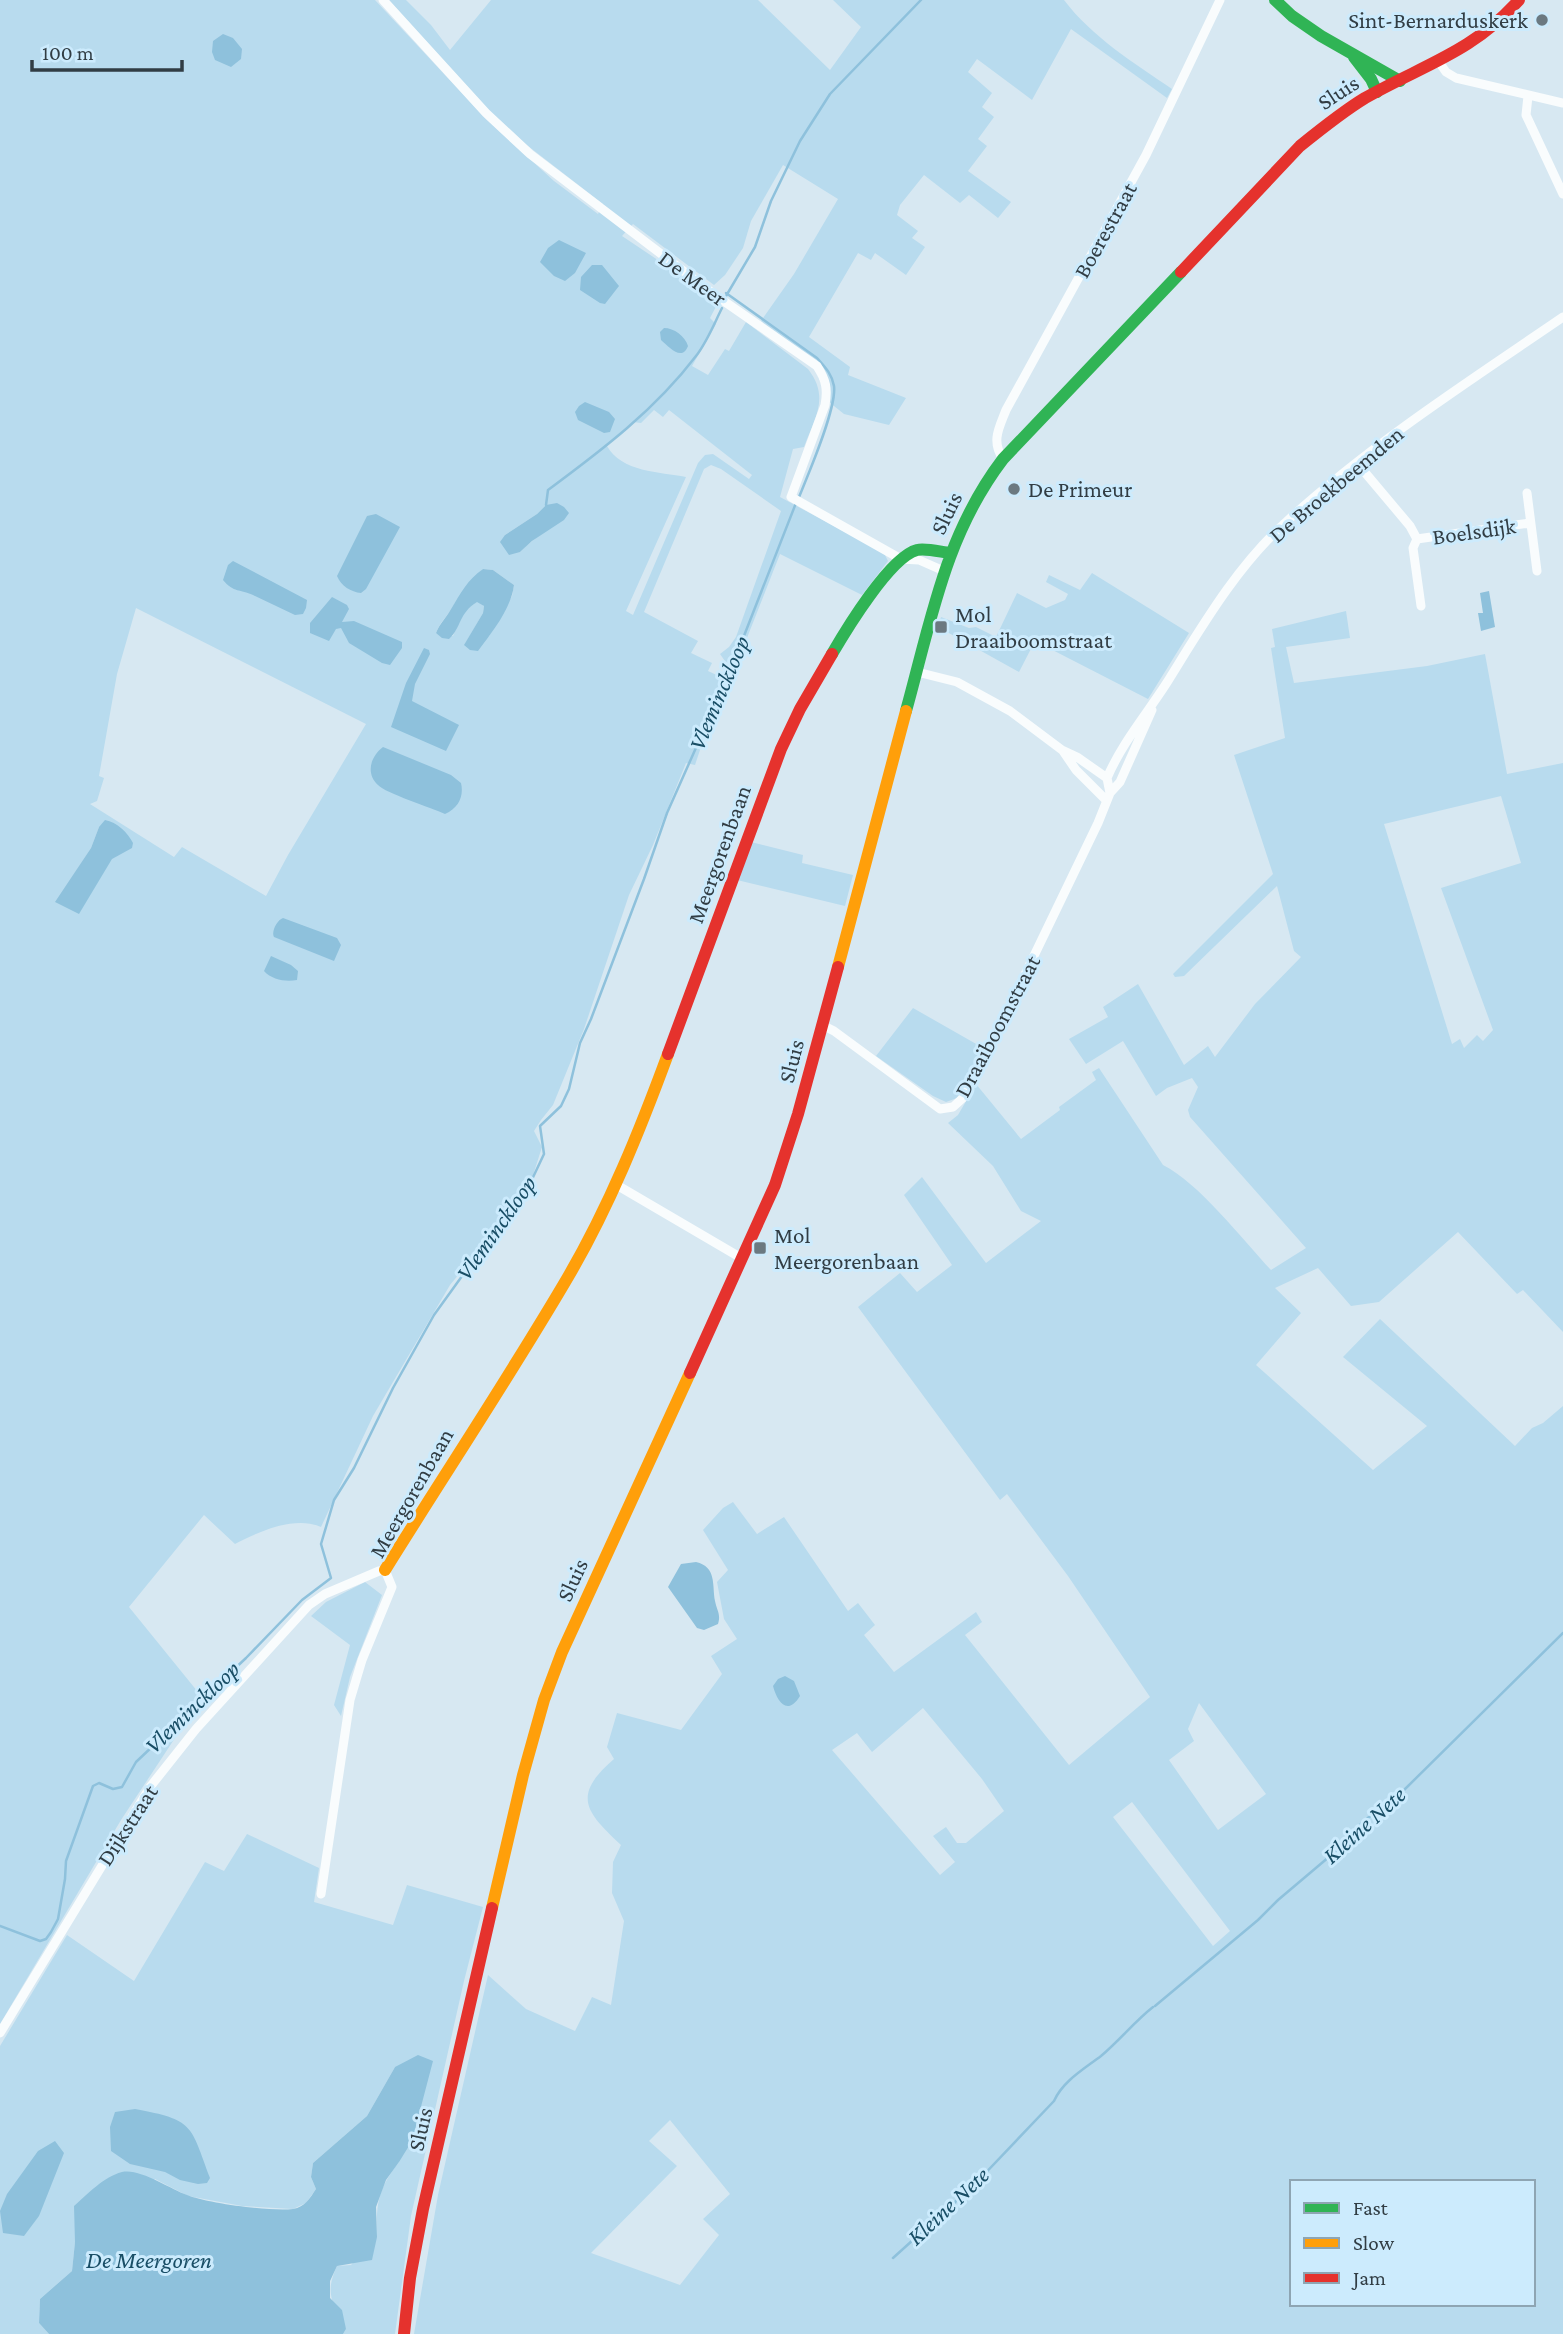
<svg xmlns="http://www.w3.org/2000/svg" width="1563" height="2334" font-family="'Crimson Pro',serif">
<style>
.green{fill:#b8dbee;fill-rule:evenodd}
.water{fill:#8ec1dc}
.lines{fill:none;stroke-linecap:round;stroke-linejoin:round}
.stream{stroke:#8ec1dc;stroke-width:2.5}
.street{stroke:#f9fcfd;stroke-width:9}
.fast{stroke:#30b455;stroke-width:12}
.slow{stroke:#ff9f0a;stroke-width:12}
.jam{stroke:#e5322d;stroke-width:12}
.poi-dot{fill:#6b7981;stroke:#ccebfd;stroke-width:2.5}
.labels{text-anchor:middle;stroke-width:6;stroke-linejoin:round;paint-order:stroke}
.poi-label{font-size:23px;fill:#313d44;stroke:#ccebfd;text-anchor:start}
.street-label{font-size:23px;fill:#313d44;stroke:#ccebfd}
.water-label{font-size:24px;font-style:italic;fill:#194e66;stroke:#ccebfd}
</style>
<rect width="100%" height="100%" fill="#d7e8f2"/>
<path class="green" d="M0,0H375L487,120L554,181L598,214L603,204L528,146L495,117L389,0H406L431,25L450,50L491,0H758L830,70L861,27L833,0H1064C1092,37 1134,63 1172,89L1167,98L1071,29L1032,100L977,59L968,72L992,93L982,107L994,117L978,139L987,146L968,171L1011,202L998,218L969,195L960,203L924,175L900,205L897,215L918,231L912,238L925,247L906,275L875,253L871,260L858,253L809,337L850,367L848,375L906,398L889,425L844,414L829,402L809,356L761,321L794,274L838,199L783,165L751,221L743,248L725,275L714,285L633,224L622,236L719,301L710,318L716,324L692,366L708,375L725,349L729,351L746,322L808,369C830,397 815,418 804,447L793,449L780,497L884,553L888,561L862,595L780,554L743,648L706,732L695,765L686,763L653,845L629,895L584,1029L553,1105L541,1120L534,1131L542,1147L528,1191L450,1285L373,1416L321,1527C295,1515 258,1532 235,1544L204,1515L129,1607L202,1697L121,1820L0,2024ZM654,410L663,417L669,410L752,475L749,479L713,454L705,455L698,463L633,615L626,611L686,477C660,472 621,472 607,446L633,422L641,423ZM711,465L721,469L781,511L736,637L729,647L720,654L727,664L723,678L708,671L712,663L691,653L698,641L644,612L704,469ZM546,505L553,526C541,534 530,542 520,552L505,535L537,514ZM483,569L493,570L514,585L512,596L489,636L465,644L483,613L484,606L477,601L462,614L453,636L436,633C440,622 446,618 451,609C461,594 471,583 483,569ZM136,608L366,724L288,855L266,896L182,847L174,857L90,804L97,801L104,778L99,776L117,674ZM99,827L112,858L79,913L56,902L91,848Z
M1092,573L1189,633L1148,699L1035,641L1019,672L938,627L941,617L969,628L976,627L996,637L1017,593L1046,608L1065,600L1068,594L1046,582L1049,575L1080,590Z
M1346,611L1350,638L1286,647L1294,683L1427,666L1485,654L1507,774L1563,763V1332L1523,1290L1517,1294L1458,1232L1379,1302L1351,1306L1318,1268L1275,1288L1301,1313L1256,1365L1373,1470L1427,1426L1343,1357L1380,1319L1515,1446L1532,1428L1543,1423L1563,1406V2334H414L438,2195L488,1975L526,2009L575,2031L592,1997L611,2005L624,1921L612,1893L613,1862L621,1845C586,1812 571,1796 614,1759L607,1747L617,1713L681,1730L722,1674L711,1656L737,1639L724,1619L717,1582L728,1570L703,1530L723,1508L733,1502L757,1534L784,1517L848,1611L858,1603L875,1625L864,1635L894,1672L976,1612L982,1622L965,1635L1069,1765L1150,1697L1068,1576L1007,1494L1000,1500L858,1307L900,1273L917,1292L952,1265L904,1195L922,1177L986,1263L1041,1221L1021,1211L993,1166L948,1123L958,1115L976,1084L1021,1139L1060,1110L1059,1107L1096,1080L1092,1072L1099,1068L1163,1165C1199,1183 1242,1239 1271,1270L1306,1248L1190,1117L1188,1110L1198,1087L1192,1078L1167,1088L1156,1096L1123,1041L1086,1064L1069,1039L1108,1017L1103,1007L1138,984L1184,1065L1208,1046L1215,1057L1255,1004L1301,957L1294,951L1277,886L1184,976L1175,977L1173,974L1273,874L1234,755L1285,738L1271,648L1275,647L1272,629ZM1501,796L1521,863L1441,888L1493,1030L1483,1041L1477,1035L1464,1048L1460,1039L1452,1044L1384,824ZM1199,1703L1266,1794L1218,1830L1169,1760L1194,1741L1188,1729ZM923,1708L982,1779L1004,1811L966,1843H957L946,1827L933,1836L955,1862L940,1875L832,1750L857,1733L872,1752ZM1132,1802L1230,1931L1213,1946L1113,1817ZM670,2120L730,2194L703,2219L719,2235L680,2285L591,2253L677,2166L649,2141ZM1292,2182H1533V2304H1292Z
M751,842L803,855L802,863L853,875L845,906L737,880Z
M913,1008L985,1049L957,1098L946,1102L933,1096L876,1056Z
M365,1582L382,1595L350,1677L341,1716L334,1705L350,1645L311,1616L326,1602Z
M247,1834L319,1868L314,1902L393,1925L407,1885L483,1907L464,1981L411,2216L395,2334H343L346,2329C333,2304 324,2294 337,2266L351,2265L377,2237C376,2203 378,2189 399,2162L395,2067L367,2116L313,2163L311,2177L316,2189L306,2203L293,2209L242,2206L188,2196L155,2179L75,2242L72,2271L40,2299L39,2323L49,2334H0V2046L67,1935L134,1981L205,1862L224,1871Z"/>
<path class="water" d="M223,34L233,38L242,49L241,59L231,67L215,60L212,52L213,41Z
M559,240L586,253L575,273L565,281L554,276L540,262L548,248Z
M592,265H602L619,286L605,304L600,303L580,290L581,277Z
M664,328C674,328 685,336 688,346C682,362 669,347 661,340L660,332Z
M585,402L609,412L615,419L610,432L604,433L578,420L575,412L579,406Z
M557,503L564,507L569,513L564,520L532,541L520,552L509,555L500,542L505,535L537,514L546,505Z
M376,514L400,527L366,589L361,593C351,592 341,586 337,576L367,516Z
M233,561L307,600L306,608L303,614L295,615L253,595C240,589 234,593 223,580L228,565Z
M483,569L493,570L514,585C511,609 492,632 478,651L470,650L464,645L483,613L484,606L477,602C458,614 462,627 449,639L442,638L436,633C440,623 446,618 451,609C461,593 467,580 483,569Z
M1489,591L1495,627L1481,631L1478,613H1483L1480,593Z
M332,597L347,605L349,609L342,622L354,621L402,642V648L390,665L382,663L349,643L341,628L336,629L329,641L310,633V623Z
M424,648L429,650L430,654L415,684L412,701L459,725L446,751L391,727L406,683Z
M383,747L451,775L461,783C464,796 459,808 445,814C432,808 385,793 378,785C365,773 371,756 383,747Z
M105,820C117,822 128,833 133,843L132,848L112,859L79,914L55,902L91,848L99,827Z
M283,918L337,938L341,945L334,961L274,937C271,932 277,920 283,918Z
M271,956L291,965L298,971L297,980C286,982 272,980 264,971Z
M696,1562C717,1567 712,1585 715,1601C717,1611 721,1614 718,1624L704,1630L697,1628L668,1587L681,1564Z
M785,1676L794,1681L800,1696C787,1717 777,1701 773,1686L778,1679Z
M418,2055L433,2061L412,2141L399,2162L386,2180L376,2207L377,2237L372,2260L337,2266L330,2281V2298L342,2310L346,2329L343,2334H49L39,2323L40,2299L72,2271L75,2242L74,2206C88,2194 103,2177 122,2172C140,2168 170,2189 187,2195C206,2203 272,2212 293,2209C305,2207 310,2198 316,2189L311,2177L313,2163L367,2116L395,2067Z
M135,2109C194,2120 190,2124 210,2178L207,2183L198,2184L180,2180L165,2172L130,2164L111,2151L110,2127L115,2112Z
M55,2141L64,2153L39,2216L24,2236L3,2233L0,2211L7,2194L38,2151Z"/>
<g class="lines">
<path class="stream" d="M726,293L817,358C825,367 832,374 834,386C837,408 808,475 799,497
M726,296L755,247L771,201L800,141L830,94L921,0
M546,505L548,490C602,450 655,410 696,356C707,342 714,324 722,308
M0,1926L40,1941L46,1939L51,1932L58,1919L65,1879L66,1861L93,1786L99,1783L113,1789L122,1787L136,1762L246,1658L302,1600L331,1578L321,1544L334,1500L354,1468L393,1388L434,1315L506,1215L527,1190L544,1154L540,1126L561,1106L569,1089L580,1043L591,1019L644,879L667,813L731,669L796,503
M1155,2006L1258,1920L1278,1900L1349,1840L1363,1821L1389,1804L1393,1797L1402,1792L1563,1633
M893,2258L975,2184L1054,2101C1063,2081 1084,2069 1101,2056C1120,2040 1134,2022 1153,2007"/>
<path class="street" d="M383,0L486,113L530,154L715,295L817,366C826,380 828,389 825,405L791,497L901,559L919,560L944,571
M1439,62L1446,72L1456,78L1563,103
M1528,96L1526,115L1563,194
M1003,459C991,441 999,428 1006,410L1146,155L1220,0
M1357,463L1410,526L1417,539L1530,523
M1527,493L1537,571
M1417,539L1413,548L1421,606
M1063,751L1076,770L1106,800
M1107,778C1122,743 1146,715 1166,684C1201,628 1236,567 1286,522C1371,444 1468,382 1563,317
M1110,793L1120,782L1152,710
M822,1025L834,1031L940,1109L953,1107L964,1097L992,1043L1098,823L1110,793L1107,778L1077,757L1062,750L1010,711L957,682L917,672
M615,1184L743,1259
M0,2033L150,1787L196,1729L309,1605L325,1594L379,1571L385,1570L392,1587L362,1660L350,1700L321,1894"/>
<path class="fast" d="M1275,0L1292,16L1321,36L1400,81
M1354,57L1371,79L1377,92
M832,654C846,630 890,557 917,550C926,548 941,552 950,553
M906,711C931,621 945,535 1003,459L1181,272"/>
<path class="slow" d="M838,967L906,711
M385,1570C446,1472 510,1376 568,1277C609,1207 640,1130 668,1054
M492,1908L523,1775L544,1700L562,1652L690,1373"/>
<path class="jam" d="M1181,272L1300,146C1321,129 1342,112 1365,98C1423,65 1473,52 1519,0
M668,1054L781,749L800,709L832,654
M690,1373L775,1185L798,1114L838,967
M404,2334L410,2278L423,2209L492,1908"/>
</g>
<g class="poi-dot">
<circle cx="1542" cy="20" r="7"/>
<circle cx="1014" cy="489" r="7"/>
<rect x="934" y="620" width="14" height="14" rx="3.5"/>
<rect x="753" y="1241" width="14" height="14" rx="3.5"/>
</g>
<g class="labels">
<g class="poi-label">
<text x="1528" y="28" text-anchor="end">Sint-Bernarduskerk</text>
<text x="1028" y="497">De Primeur</text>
<text x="955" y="622">Mol<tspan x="955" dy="26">Draaiboomstraat</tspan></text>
<text x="774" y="1243">Mol<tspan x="774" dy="26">Meergorenbaan</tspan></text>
</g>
<g class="street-label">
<text transform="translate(1338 92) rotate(-33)" y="8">Sluis</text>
<text transform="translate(1105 230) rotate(-61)" y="8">Boerestraat</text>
<text transform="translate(693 278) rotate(36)" y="8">De Meer</text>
<text transform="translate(1336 484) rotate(-40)" y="8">De Broekbeemden</text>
<text transform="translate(946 513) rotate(-64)" y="8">Sluis</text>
<text transform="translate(1474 531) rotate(-8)" y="8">Boelsdijk</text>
<text transform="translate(719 854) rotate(-70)" y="8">Meergorenbaan</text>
<text transform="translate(997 1026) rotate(-62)" y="8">Draaiboomstraat</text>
<text transform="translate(791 1061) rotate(-75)" y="8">Sluis</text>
<text transform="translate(411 1493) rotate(-60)" y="8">Meergorenbaan</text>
<text transform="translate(572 1580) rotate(-65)" y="8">Sluis</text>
<text transform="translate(127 1825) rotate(-57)" y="8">Dijkstraat</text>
<text transform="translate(420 2129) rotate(-77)" y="8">Sluis</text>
</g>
<g class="water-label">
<text transform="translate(719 693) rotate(-67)" y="8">Vleminckloop</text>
<text transform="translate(496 1228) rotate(-55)" y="8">Vleminckloop</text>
<text transform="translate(192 1707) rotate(-44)" y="8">Vleminckloop</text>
<text transform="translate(1364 1825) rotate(-42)" y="8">Kleine Nete</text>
<text transform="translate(948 2206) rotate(-43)" y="8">Kleine Nete</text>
<text x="149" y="2268">De Meergoren</text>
</g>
</g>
<rect x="1290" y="2180" width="245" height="126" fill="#ccebfd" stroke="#8ea5b3" stroke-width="2"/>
<rect x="1304" y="2203" width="35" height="10" fill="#30b455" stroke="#8ea5b3" stroke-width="2"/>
<text x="1353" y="2215" font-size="21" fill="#313d44">Fast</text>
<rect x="1304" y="2238" width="35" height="10" fill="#ff9f0a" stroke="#8ea5b3" stroke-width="2"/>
<text x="1353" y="2250" font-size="21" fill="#313d44">Slow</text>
<rect x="1304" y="2273" width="35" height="10" fill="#e5322d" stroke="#8ea5b3" stroke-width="2"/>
<text x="1353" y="2285" font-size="21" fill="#313d44">Jam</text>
<path d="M32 60v10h150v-10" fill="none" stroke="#313d44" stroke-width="3.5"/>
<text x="42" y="60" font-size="21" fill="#313d44" stroke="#ccebfd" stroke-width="5" paint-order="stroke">100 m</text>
</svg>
